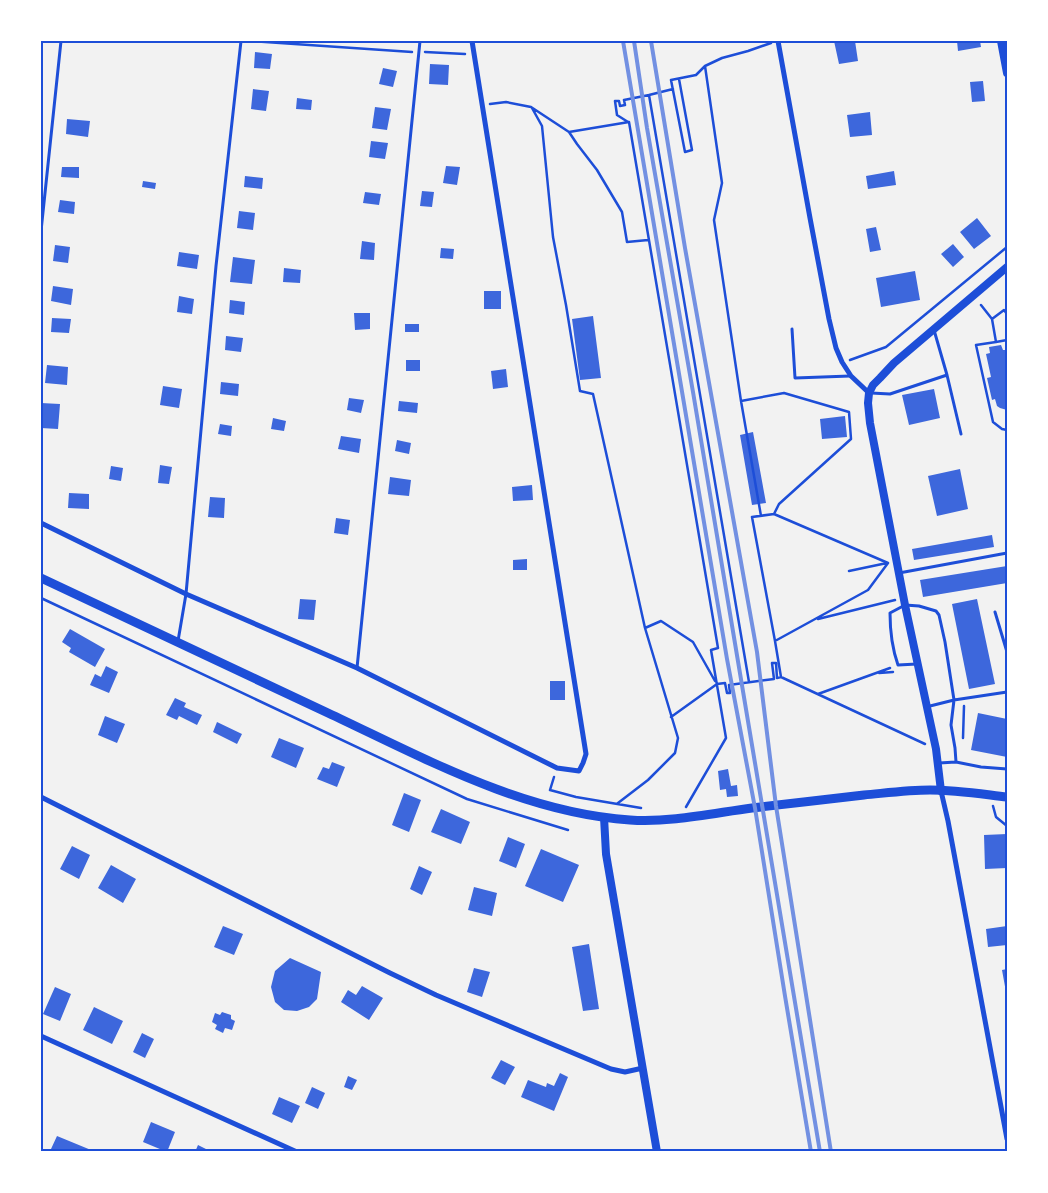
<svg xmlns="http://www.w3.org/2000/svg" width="1048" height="1193" font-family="Barlow,sans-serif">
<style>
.building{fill:#3d67dc}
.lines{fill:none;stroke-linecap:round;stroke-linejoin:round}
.path{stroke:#1d4ed8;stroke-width:2.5}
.service{stroke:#1d4ed8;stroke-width:3}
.minor{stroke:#1d4ed8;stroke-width:5}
.tertiary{stroke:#1d4ed8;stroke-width:8}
.secondary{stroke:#1d4ed8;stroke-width:9}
.rail{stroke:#7290e2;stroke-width:4}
.neatline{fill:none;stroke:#1d4ed8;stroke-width:2}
</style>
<rect width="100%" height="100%" fill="#f2f2f2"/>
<path class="building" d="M834,41H855L858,61L839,64Z
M957,41H980L981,47L958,51Z
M255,52L272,54L270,69L254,68Z
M430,64L449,65L448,85L429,84Z
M383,68L397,71L393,87L379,84Z
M983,81L985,101L972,102L970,82Z
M253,89L269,91L266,111L251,109Z
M297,98L312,100L311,110L296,109Z
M375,107L391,109L387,130L372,128Z
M870,112L872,135L850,137L847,115Z
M67,119L90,121L88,137L66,134Z
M371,141L388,143L385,159L369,157Z
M446,166L460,167L457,185L443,183Z
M62,167H79V178L61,177Z
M894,171L896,185L868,189L866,176Z
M245,176L263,178L262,189L244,187Z
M143,181L156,183L155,189L142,187Z
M422,191L434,192L432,207L420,206Z
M365,192L381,194L379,205L363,203Z
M60,200L75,202L74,214L58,212Z
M239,211L255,213L253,230L237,228Z
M977,218L991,236L974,249L960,232Z
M876,227L881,250L870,252L866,229Z
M362,241L375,243L374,260L360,259Z
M953,244L964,257L953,267L941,254Z
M55,245L70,247L68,263L53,261Z
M441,248L454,249L453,259L440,258Z
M179,252L199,255L197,269L177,266Z
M233,257L255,260L252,284L230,282Z
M284,268L301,270L300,283L283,282Z
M915,271L920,300L881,307L876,278Z
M53,286L73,289L71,305L51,301Z
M484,291H501V309H484Z
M179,296L194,299L192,314L177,312Z
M230,300L245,302L244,315L229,313Z
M354,313H370V329L355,330Z
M593,316L601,378L580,380L572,319Z
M52,318L71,319L69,333L51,332Z
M405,324H419V332H405Z
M226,336L243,338L241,352L225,350Z
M1001,345L1003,350H1007V410L1000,408L997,406L995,399L992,400L987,378L991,377L986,354L990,353L989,347Z
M406,360H420V371H406Z
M47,365L68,367L67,385L45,383Z
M506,369L508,387L493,389L491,371Z
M221,382L239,384L238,396L220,394Z
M163,386L182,389L179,408L160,405Z
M934,389L940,418L909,425L902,395Z
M349,398L364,400L361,413L347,410Z
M399,401L418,403L417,413L398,411Z
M41,403L60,404L58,429L41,428Z
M845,416L847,437L822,439L820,419Z
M273,418L286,421L284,431L271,429Z
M220,424L232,426L231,436L218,434Z
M753,432L766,503L752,505L740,435Z
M341,436L361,439L359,453L338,449Z
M397,440L411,443L409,454L395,451Z
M160,465L172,467L169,484L158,483Z
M111,466L123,468L121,481L109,479Z
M960,469L968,509L937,516L928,476Z
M390,477L411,480L409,496L388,494Z
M532,485L533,500L513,501L512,487Z
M69,493L89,494V509L68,508Z
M210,497L225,498L224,518L208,517Z
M336,518L350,520L348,535L334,533Z
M992,535L994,547L914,560L912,549Z
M527,559V570H513V560Z
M1007,566V583L923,597L920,580Z
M300,599L316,600L314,620L298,619Z
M977,599L995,684L969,689L952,604Z
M70,629L105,649L95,667L69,652L71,648L62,642Z
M106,666L118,672L109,693L90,685L95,674L101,677Z
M550,681H565V700H550Z
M175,698L186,703L184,707L202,715L197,725L179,716L177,720L166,715Z
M978,713L1007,719V757L971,750Z
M105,716L125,724L117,743L98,735Z
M217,722L242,734L237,744L213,732Z
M279,738L304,748L296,768L271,757Z
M332,762L345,767L337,787L317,779L323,767L329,769Z
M728,769L731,786L737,785L738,796L727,797L726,789L720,790L718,771Z
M404,793L421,800L409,832L392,825Z
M441,809L470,822L461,844L431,832Z
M1007,834V868L985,869L984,835Z
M508,837L525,844L516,868L499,861Z
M72,846L90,855L79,879L60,869Z
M541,849L579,865L563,902L525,886Z
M111,865L136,879L123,903L98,888Z
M419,866L432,872L422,895L410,889Z
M474,887L497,893L492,916L468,910Z
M223,926L243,934L234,955L214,947Z
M1007,926V945L988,947L986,929Z
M589,944L599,1009L583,1011L572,947Z
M290,958L321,972L317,999L309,1007L297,1011L284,1010L275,1002L271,987L275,971Z
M474,968L490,972L482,997L467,992Z
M1007,969V992H1006L1002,970Z
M362,986L383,998L369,1020L341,1002L348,990L356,995Z
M55,987L71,994L60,1021L43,1014Z
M94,1007L123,1021L112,1044L83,1030Z
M222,1012L231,1015V1019L235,1021L232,1030L225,1028L223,1033L215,1029L217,1025L212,1022L215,1013L220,1015Z
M142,1033L154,1039L145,1058L133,1052Z
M501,1060L515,1067L505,1085L491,1078Z
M560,1073L568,1077L554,1111L521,1097L528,1080L546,1087L547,1083L554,1086Z
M348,1076L357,1080L352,1090L344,1087Z
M312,1087L325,1093L318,1109L305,1103Z
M279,1097L300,1106L292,1123L272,1114Z
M151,1122L175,1132L167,1152L143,1142Z
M57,1136L91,1150L90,1152H59L51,1149Z
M198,1145L212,1152H195Z"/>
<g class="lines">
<path class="path" d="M251,41L412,52
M425,52L465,54
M705,66L722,183L714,220L741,401L761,516
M679,79L692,150L685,152L671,80L696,75L705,66L722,58L748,51L771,43
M649,95L673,89
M490,104L506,102L531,107L569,132L629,122L718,648L711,650L726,738L686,807
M532,108L542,126L553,237L566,305L580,391L593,394L645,628L661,621L693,642L715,681
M628,122L617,115L615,101H619L620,106L625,105L624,100L649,95L749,682
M569,132L577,144L597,170L622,212L627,242L648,240
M981,305L992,319L1004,310L1007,314
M992,319L996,342L1007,340
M996,342L976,345L993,422L1002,429L1007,430
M850,360L886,347L1007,247
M741,401L784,393L849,412L851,439L779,504L774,514
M849,571L887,563
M41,598L467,799L568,830
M818,619L895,600
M879,673L893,672
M781,677L925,744
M818,694L890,668
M671,717L717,684L725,683L727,693H730L729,685L774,679L772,663H776L777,678L781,677L775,641L752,517L774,514L888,563L868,590L775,641
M963,738L964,706
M554,777L550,790L576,797L641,808
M618,803L648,780L675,753L678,738L645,628
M993,806L996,817L1007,826"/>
<path class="service" d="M41,231L61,41
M792,329L795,378L850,376
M934,330L947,375L961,434
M871,393L890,394L947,375
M899,573L1007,553
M995,612L1007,652
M178,641L186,594L216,266L241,41
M917,664L898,665C892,648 890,631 890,613L905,605L919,606L936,611L939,615L945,642L954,700L951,725L955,748L956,762
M357,668L420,41
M926,707L954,700L1007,692
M939,763L956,762L981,767L1007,769"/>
<path class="minor" d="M778,41L810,218L829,319L836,348L842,362L851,376L869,393
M41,523L186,594L357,668L557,768L579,771L583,763L586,754L472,41
M941,791L948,821L1007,1139
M41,797L390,973L436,995L611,1069L625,1072L643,1068
M41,1036L297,1152"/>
<path class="tertiary" d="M1001,41L1007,73
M941,791L936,749L905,605L870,423L868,403L869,393L873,385L880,378L894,363L1007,267
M604,817L606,854L657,1152"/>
<path class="secondary" d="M41,578C137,623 233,668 328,713C424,758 523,813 630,820C669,823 714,813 752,808C789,804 827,799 864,795C886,793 908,790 930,790C956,790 981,794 1007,797"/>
<path class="rail" d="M623,41L727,659L755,808L785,996L811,1152
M634,41L647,128L693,392L820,1152
M651,41L685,248L757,652L776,806L831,1152"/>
</g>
<rect width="1048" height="1193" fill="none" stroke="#ffffff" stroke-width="85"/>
<rect x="42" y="42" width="964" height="1108" class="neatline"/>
</svg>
